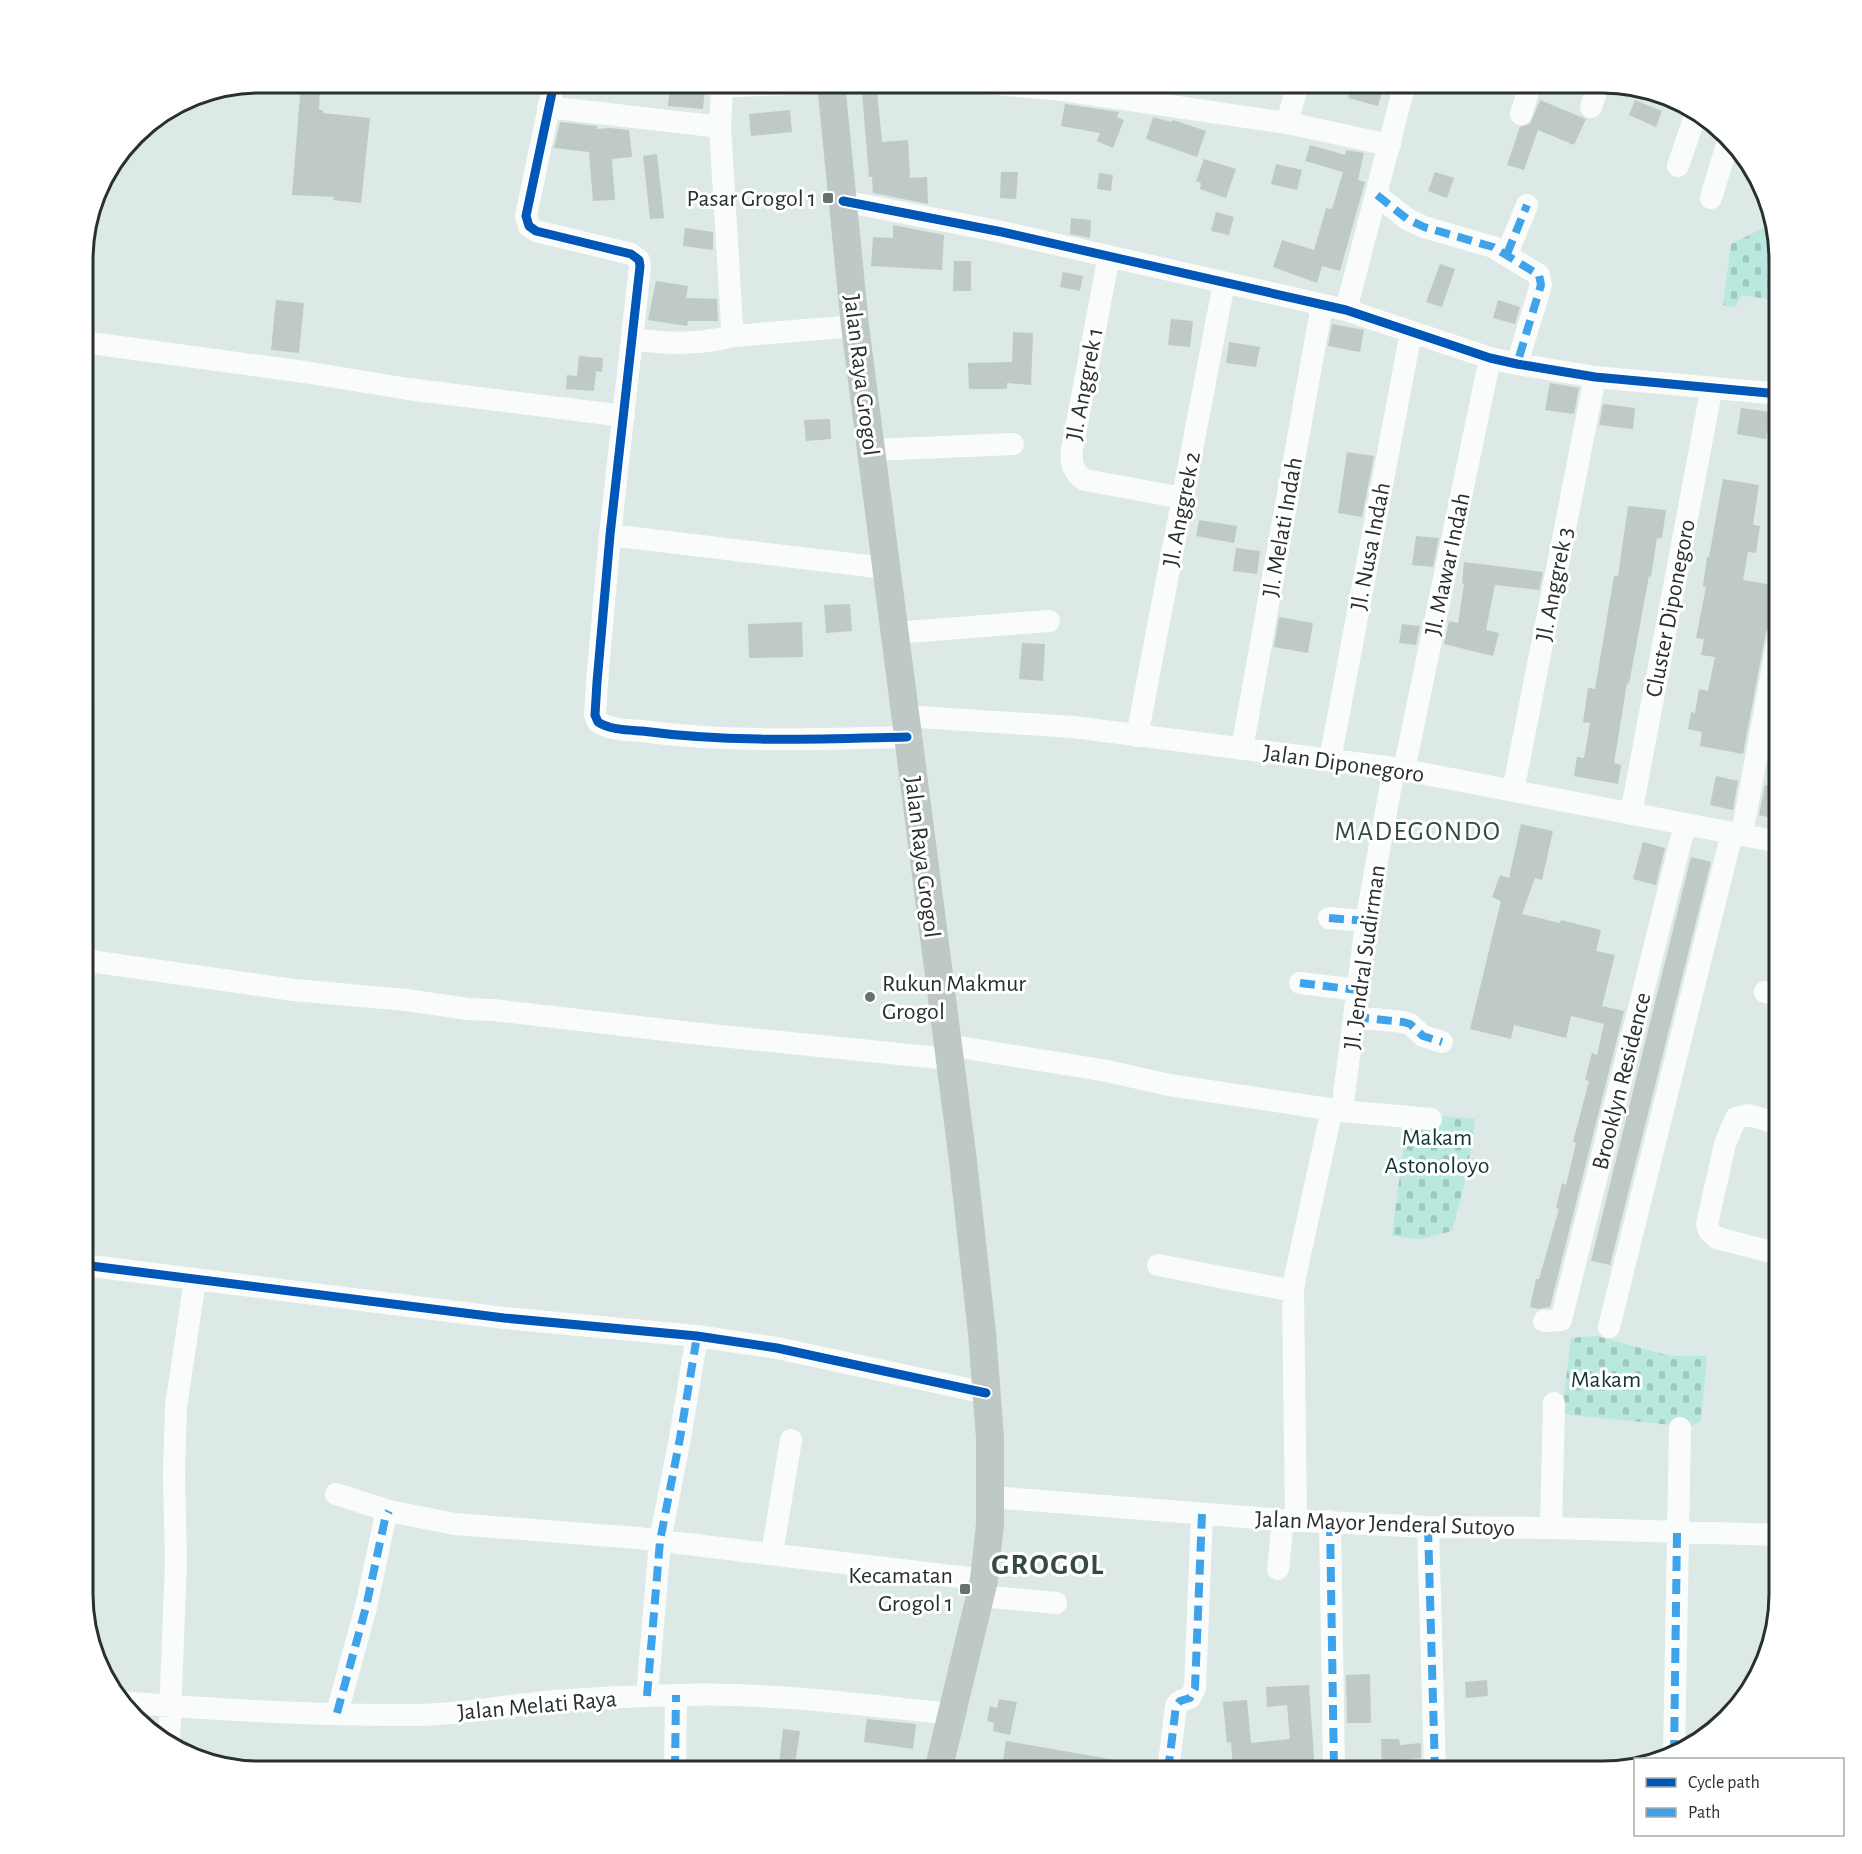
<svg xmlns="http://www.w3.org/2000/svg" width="1862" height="1854" font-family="'Alegreya Sans',sans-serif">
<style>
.cemetery{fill:url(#cemetery-stones)}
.building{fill:#bfcac7}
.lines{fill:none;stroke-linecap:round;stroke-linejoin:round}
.minor{stroke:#fafcfb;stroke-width:22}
.major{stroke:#bdc8c7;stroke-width:28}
.quiet{stroke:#3ea3eb;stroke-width:8;stroke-dasharray:15 8;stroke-linecap:butt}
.cycleway-casing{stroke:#fff;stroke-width:13}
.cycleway{stroke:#0057b8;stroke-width:9}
.poi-dot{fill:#67716f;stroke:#fff;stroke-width:2}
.labels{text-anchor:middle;stroke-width:6;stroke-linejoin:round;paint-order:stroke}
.poi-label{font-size:24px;fill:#28312f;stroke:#fff;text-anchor:end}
.street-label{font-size:24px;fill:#28312f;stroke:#fff}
.park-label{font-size:24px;fill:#103832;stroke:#fff}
.quarter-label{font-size:27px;letter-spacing:1.5px;fill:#354a46;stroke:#fff}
.district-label{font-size:30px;font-weight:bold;letter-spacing:1.5px;fill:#354a46;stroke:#fff}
.rim{fill:none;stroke:#28312f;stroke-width:3}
</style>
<defs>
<pattern id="cemetery-stones" width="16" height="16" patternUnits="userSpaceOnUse" patternTransform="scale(1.5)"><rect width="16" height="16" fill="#b9e8de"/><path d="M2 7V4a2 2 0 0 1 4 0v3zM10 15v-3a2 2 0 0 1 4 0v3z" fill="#9fc7bf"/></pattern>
</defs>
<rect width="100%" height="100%" fill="#dce9e6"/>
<path class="cemetery" d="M1772,224L1779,259V301L1742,295L1735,307L1723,305L1731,244Z
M1408,1113L1475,1119L1467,1173L1452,1231L1420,1239L1392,1236Z
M1596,1336L1670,1356H1707L1701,1421L1685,1429L1672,1425L1562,1414L1571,1338Z"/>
<path class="building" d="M301,83H320L319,110H323V113L370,118L361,203L333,200L334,197L292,195Z
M1352,83H1366L1383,88L1378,106L1348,98Z
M670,84L705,87L703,109L668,106Z
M877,91L882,142L908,140L910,178L927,177L928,204L873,193L872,177H869L862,92Z
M1540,100L1586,119L1574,145L1538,130L1524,170L1507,165L1520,127L1530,124Z
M1635,100L1662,111L1656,127L1629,115Z
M1065,104L1119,112L1117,117L1124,120L1113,148L1097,141L1100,133L1061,126Z
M790,110L792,132L751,136L749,114Z
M1153,117L1171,122L1173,120L1206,131L1197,157L1146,139Z
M560,122L597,126V129L610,128L629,130L632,157L612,159L615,200L593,201L589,152L554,148Z
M1310,145L1345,155L1346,150L1364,153L1358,180L1365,182L1340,271L1322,266L1317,283L1273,267L1282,240L1314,250L1326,208L1332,209L1343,172L1305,161Z
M657,154L664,218L650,219L643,156Z
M1204,159L1236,169L1226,198L1200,189L1201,183L1196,181Z
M1276,164L1302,170L1297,190L1271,184Z
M1001,172H1018L1016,199L1000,198Z
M1435,172L1454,178L1447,198L1428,191Z
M1099,173L1113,175L1111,191L1097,189Z
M1216,212L1234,217L1229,235L1211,231Z
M1071,218L1091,220L1090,238L1070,234Z
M893,225L944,235L942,270L871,266L873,237L893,238Z
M685,228L713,232V250L683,246Z
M954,261H971V291H953Z
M1440,264L1455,269L1442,307L1426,302Z
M1063,272L1083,276L1080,291L1060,287Z
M656,281L688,286L686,298L717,299L718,321H688L687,326L648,320Z
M276,300L304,303L299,353L271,350Z
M1498,300L1520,307L1515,324L1493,318Z
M1171,319L1193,321L1190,347L1168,345Z
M1332,324L1364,330L1360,352L1328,346Z
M1013,332L1033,333L1031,385L1007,383V389H969L968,363L1012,362Z
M1229,342L1260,347L1256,367L1226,363Z
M579,356L603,358L602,372L596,371L594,391L566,389L567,375L577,376Z
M1550,383L1579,388L1574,414L1545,410Z
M1603,404L1635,408L1633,429L1599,425Z
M1741,408L1771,412L1766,439L1737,434Z
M830,419L831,439L806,441L804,420Z
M1347,452L1374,456L1362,517L1338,513Z
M1723,479L1759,485L1753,525L1760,526L1756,553L1748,552L1743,580L1779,586L1775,621L1769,625L1766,632L1743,754L1700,746L1702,732L1688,729L1691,712L1695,713L1699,689L1708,691L1715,657L1701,655L1704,639L1696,638L1706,587L1703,586L1707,557H1709Z
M1628,506L1666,510L1662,538H1657L1651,577L1649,576L1629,684L1627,683L1614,763L1621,765L1618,784L1574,776L1577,757L1584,758L1590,723L1583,722L1588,688L1595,689L1614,576H1618Z
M1199,520L1237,526L1234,543L1196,536Z
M1416,536L1439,538L1433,567L1412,565Z
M1236,548L1260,551L1257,574L1233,571Z
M1464,562L1543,572L1539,590L1495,585L1486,630L1499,633L1493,656L1444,644L1449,621L1458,623L1464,584L1462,583Z
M850,604L852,631L826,633L824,605Z
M1279,617L1313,623L1308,653L1274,647Z
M802,622L803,657L749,658L748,624Z
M1402,624L1420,626L1416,645L1399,643Z
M1022,643L1045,644L1043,681L1019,679Z
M1775,729H1779V760L1770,759Z
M1716,776L1738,781L1733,810L1710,805Z
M1765,785L1779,788V820L1759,815Z
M1521,824L1553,831L1542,880L1535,878L1522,914L1560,923L1561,920L1601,930L1596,951L1615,955L1602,1006L1624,1011L1550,1307L1538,1309L1530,1307L1536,1279H1539L1559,1209L1556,1208L1562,1183L1566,1185L1576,1143L1573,1142L1589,1081L1585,1080L1592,1053L1597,1055L1604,1024L1571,1016L1566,1038L1514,1025L1511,1039L1470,1029L1501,901L1492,897L1500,875L1509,878Z
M1643,842L1665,848L1656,885L1633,879Z
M1691,857L1711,862L1610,1265L1591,1261Z
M1370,1674L1371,1723H1347L1346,1675Z
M1487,1680L1488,1696L1466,1698L1465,1682Z
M1309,1685L1315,1772H1233L1231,1742L1227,1743L1223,1702L1247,1700L1251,1743L1290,1739L1287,1705L1267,1707L1266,1687Z
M999,1699L1017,1702L1010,1735L993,1731L994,1723L987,1721L990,1706L997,1708Z
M867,1719L916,1724L913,1749L864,1742Z
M783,1729L800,1731L794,1772H778Z
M1381,1739H1399L1400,1745L1421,1743V1758L1400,1760L1401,1772H1382Z
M1006,1741L1139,1764L1138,1772H1001Z"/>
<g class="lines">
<path class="minor" d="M554,83L526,216L529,226L536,231L631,254L639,260L640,266L610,535L597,682L595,715L598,722C610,730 628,730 642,731C731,743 818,739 907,737
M831,83L733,86L725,87L722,91L720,127L732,325L733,336L855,326
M984,83L1062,90L1287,123L1390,145
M548,107L720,127
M1591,107L1599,83
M1521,114L1531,83
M1287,123L1298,83
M1678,166L1696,113
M1377,195L1407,219L1424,227L1493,247L1539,275L1541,285L1517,364
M1711,198L1729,138
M843,201L1002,232L1346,310L1490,358L1517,364L1595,377L1779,394
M1507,254L1527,205
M1109,256L1072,449C1070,462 1074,474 1085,480L1183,498
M1346,310L1405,83
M632,339C667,344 699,345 733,336
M83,342L304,372L408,389L624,416
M872,450L1013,444
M610,535L885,568
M894,633L1049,621
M905,716L1073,727L1394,768L1779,842
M1137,736L1224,283
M1242,749L1322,305
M1330,760L1411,332
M1404,770L1490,358
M1513,791L1595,377
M1631,814L1709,402
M1742,834L1779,634
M1329,918L1367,921
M83,960L294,990L406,1000L468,1009L493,1010L691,1033L949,1059
M1300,983L1357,990
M1765,992L1779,995
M1354,1017L1403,1022L1410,1024L1423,1036L1442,1042
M947,1045L1107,1071L1169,1085L1342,1111L1431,1119
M1342,1111L1367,916L1394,768
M1779,1124L1749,1115L1736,1118L1725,1144L1707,1224L1709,1231L1717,1238L1779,1254
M83,1265L504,1318L697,1336L777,1348L986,1393
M1158,1265L1293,1291
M1544,1321L1561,1320L1685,824
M1609,1327L1732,833
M336,1494L389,1511L455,1524L638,1538L984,1580
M991,1497L1283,1520L1428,1527L1551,1528L1779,1535
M1296,1520L1293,1291L1295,1277L1332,1109
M1330,1521L1334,1771
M1428,1527L1435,1771
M1551,1528L1554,1403
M772,1553L791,1440
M1278,1569L1283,1520
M980,1596L1056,1603
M647,1696L660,1541L680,1438L697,1336
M121,1702C219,1710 320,1716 419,1715C465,1714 509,1705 555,1701C595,1698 636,1696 677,1695C769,1692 861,1705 952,1714
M337,1713L366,1607L385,1519L389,1511
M169,1742L176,1561L174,1474L176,1406L195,1280
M1674,1755L1680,1428
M675,1771L676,1695
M1168,1771L1176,1706L1180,1701L1190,1698L1195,1688L1202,1514"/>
<path class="major" d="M831,83L855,326L963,1161L982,1333L990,1438V1524L984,1580L938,1771"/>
<path class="quiet" d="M1377,195L1407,219L1424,227L1493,247L1539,275L1541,285L1517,364
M1507,254L1527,205
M1329,918L1367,921
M1300,983L1357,990
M1354,1017L1403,1022L1410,1024L1423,1036L1442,1042
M1330,1521L1334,1771
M1428,1527L1435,1771
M647,1696L660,1541L680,1438L697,1336
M337,1713L366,1607L385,1519L389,1511
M1674,1755L1677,1532
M675,1771L676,1695
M1168,1771L1176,1706L1180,1701L1190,1698L1195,1688L1202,1514"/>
<g class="cycleway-casing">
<path id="cycleway" d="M554,83L526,216L529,226L536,231L631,254L639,260L640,266L610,535L597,682L595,715L598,722C610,730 628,730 642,731C731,743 818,739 907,737
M843,201L1002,232L1346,310L1490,358L1517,364L1595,377L1779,394
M83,1265L504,1318L697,1336L777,1348L986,1393"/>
</g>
<use href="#cycleway" class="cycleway"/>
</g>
<g class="poi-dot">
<rect x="822" y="192" width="12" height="12" rx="3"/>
<circle cx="870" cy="997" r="6"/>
<rect x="959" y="1583" width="12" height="12" rx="3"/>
</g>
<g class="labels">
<g class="poi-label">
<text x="816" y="206">Pasar Grogol 1</text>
<text x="882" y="991" text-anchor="start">Rukun Makmur<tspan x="882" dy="28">Grogol</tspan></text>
<text x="953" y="1583">Kecamatan<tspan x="953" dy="28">Grogol 1</tspan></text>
</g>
<g class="street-label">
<text transform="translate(862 375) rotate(83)" y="8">Jalan Raya Grogol</text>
<text transform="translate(1084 384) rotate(-79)" y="8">Jl. Anggrek 1</text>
<text transform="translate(1181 509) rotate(-79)" y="8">Jl. Anggrek 2</text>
<text transform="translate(1282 527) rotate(-80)" y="8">Jl. Melati Indah</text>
<text transform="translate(1370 546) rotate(-79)" y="8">Jl. Nusa Indah</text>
<text transform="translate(1447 564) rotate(-78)" y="8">Jl. Mawar Indah</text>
<text transform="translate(1554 584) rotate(-79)" y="8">Jl. Anggrek 3</text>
<text transform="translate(1670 608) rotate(-79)" y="8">Cluster Diponegoro</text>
<text transform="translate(1344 763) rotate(8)" y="8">Jalan Diponegoro</text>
<text transform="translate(923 857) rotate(83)" y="8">Jalan Raya Grogol</text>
<text transform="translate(1364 957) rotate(-82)" y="8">Jl. Jendral Sudirman</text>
<text transform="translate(1621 1081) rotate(-76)" y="8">Brooklyn Residence</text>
<text transform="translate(1385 1523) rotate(2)" y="8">Jalan Mayor Jenderal Sutoyo</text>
<text transform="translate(537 1705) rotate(-5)" y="8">Jalan Melati Raya</text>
</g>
<g class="park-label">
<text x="1437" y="1145">Makam<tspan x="1437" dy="28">Astonoloyo</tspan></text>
<text x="1606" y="1387">Makam</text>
</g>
<g class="quarter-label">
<text x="1418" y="840">MADEGONDO</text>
</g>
<g class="district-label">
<text x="1048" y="1574">GROGOL</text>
</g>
</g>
<path d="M0 0H1862V1854H0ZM260 93H1602A167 167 0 0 1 1769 260V1594A167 167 0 0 1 1602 1761H260A167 167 0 0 1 93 1594V260A167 167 0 0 1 260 93Z" fill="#fff" fill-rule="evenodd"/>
<path class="rim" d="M260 93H1602A167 167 0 0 1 1769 260V1594A167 167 0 0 1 1602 1761H260A167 167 0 0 1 93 1594V260A167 167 0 0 1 260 93Z"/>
<rect x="1634" y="1758" width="210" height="78" fill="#ffffff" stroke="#a9adac" stroke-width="1.5"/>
<rect x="1646" y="1778" width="30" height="9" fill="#0057b8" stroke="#a9adac" stroke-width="1.5"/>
<text x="1688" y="1788" font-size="18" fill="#28312f">Cycle path</text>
<rect x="1646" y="1808" width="30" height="9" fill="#3ea3eb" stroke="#a9adac" stroke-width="1.5"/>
<text x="1688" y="1818" font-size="18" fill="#28312f">Path</text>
</svg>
